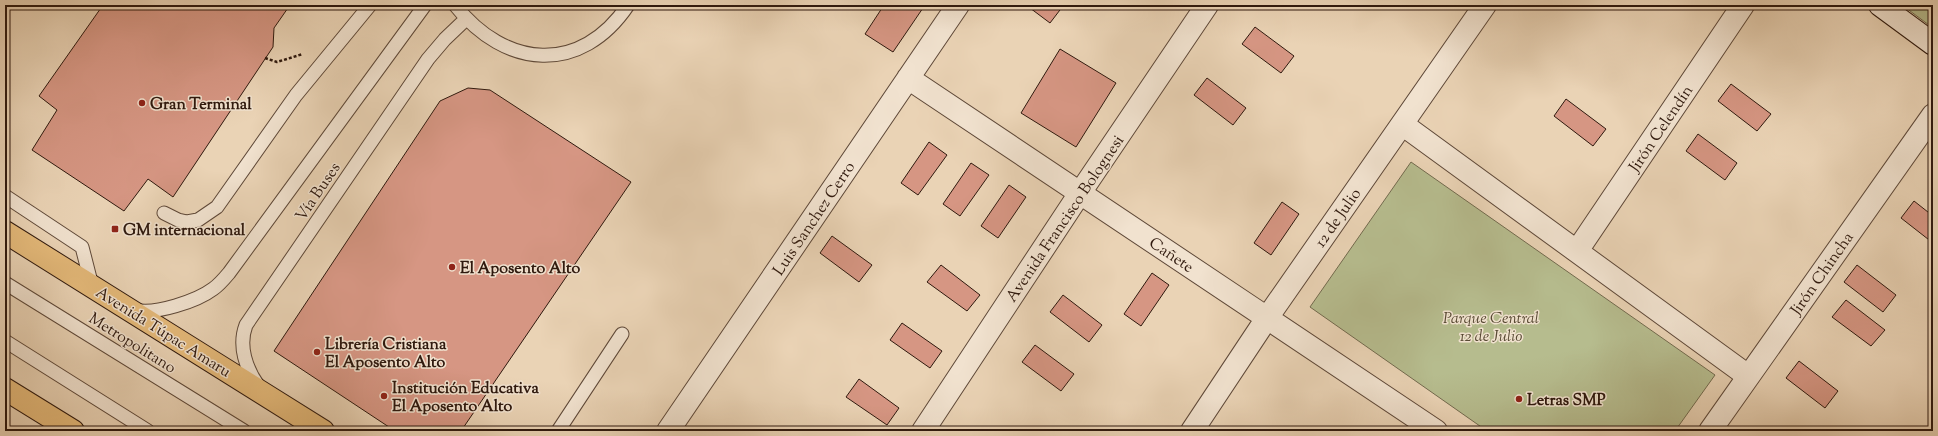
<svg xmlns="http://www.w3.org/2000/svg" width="1938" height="436" font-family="'Sorts Mill Goudy',serif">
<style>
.green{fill:#b6bc8e;stroke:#726a4e}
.building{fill:#d69683;stroke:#2f190e}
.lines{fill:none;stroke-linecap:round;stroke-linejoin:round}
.service-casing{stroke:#5e4838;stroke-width:15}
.minor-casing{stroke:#5e4838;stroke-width:24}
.tertiary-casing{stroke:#5e4838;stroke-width:24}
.secondary-casing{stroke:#2f190e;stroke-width:24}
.primary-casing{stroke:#2f190e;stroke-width:24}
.path{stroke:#2f190e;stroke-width:2.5;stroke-dasharray:3 2;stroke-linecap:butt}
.service{stroke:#f1e2cf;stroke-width:13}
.minor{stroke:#f1e2cf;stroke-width:22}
.tertiary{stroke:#f1e2cf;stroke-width:22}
.secondary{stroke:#f1e2cf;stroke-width:22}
.primary{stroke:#e5ba7a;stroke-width:22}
.poi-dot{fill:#8f2418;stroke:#f1e2cf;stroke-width:1.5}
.labels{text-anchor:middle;stroke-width:3;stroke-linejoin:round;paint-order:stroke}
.poi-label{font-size:16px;font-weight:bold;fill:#2f190e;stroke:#f1e2cf;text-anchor:start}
.street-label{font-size:16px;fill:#2f190e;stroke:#f1e2cf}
.park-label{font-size:16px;font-style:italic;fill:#584a34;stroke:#f1e2cf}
</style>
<rect width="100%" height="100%" fill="#ead3b5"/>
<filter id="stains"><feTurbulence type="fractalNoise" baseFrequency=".005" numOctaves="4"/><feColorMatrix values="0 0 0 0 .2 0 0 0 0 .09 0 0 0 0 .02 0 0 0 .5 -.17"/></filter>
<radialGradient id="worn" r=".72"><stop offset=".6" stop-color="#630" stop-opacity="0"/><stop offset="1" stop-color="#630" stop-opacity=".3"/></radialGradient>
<path class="green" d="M1902,5H1933V28Z
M1411,162L1715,375L1675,431H1487L1310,307Z"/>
<path class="building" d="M103,5H290L274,28L273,47L173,197L148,179L124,211L32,150L57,110L39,96Z
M884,5H925L893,52L865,34Z
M1026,5H1061L1063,6L1050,23Z
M1255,27L1294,56L1281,73L1242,44Z
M1060,49L1116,83L1076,147L1021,113Z
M1207,78L1246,108L1233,125L1194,95Z
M1731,84L1771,114L1757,131L1718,101Z
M468,88L490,90L631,182L461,431H395L274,351L440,101Z
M1566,99L1606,129L1593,146L1554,116Z
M1698,134L1737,163L1725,180L1686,151Z
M929,142L947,155L918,195L901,183Z
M971,163L989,175L960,216L943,204Z
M1009,185L1026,197L998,238L981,226Z
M1914,201L1933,216V243L1901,218Z
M1282,202L1299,214L1271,255L1254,243Z
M832,236L872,265L859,282L820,253Z
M941,265L980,295L967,311L927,282Z
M1857,265L1896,295L1883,312L1844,282Z
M1152,273L1169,285L1141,326L1124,314Z
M1063,295L1102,325L1089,342L1050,312Z
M1846,300L1885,330L1871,346L1832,317Z
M902,323L942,351L930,368L890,340Z
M1035,345L1074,374L1061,391L1022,362Z
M1799,361L1838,391L1825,408L1786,378Z
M859,379L899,408L887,425L846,397Z"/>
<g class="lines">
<g class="service-casing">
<path id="service" d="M455,5C505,69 581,75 628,5
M5,196L82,247L92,286
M164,213L178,220L187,222L198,220L217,207L296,95L370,5
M5,283L244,431
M135,310C155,315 197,301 213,289C219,285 224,279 229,273L425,5
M5,341L148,431
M259,387C246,369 238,346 246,325L428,59L445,39L466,19
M558,431L622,334"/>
</g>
<g class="minor-casing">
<path id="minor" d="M908,78L1436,431
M1402,124L1748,376
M1577,251L1743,5
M668,431L958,5
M1192,431L1267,318L1485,5
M1710,431L1933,115"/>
</g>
<g class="tertiary-casing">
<path id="tertiary" d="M923,431L1080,193L1207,5"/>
</g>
<g class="secondary-casing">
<path id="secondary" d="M1880,5L1933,44"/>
</g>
<g class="primary-casing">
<path id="primary" d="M5,232L323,431
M5,389L73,431"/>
</g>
<path class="path" d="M265,58L277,62L303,54"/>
<use href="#service" class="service"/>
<use href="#minor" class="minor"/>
<use href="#tertiary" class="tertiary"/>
<use href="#secondary" class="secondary"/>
<use href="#primary" class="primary"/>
</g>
<g class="poi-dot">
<circle cx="142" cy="103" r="4"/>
<rect x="111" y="225" width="8" height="8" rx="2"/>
<circle cx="452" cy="267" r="4"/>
<circle cx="317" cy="352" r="4"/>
<circle cx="384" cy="396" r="4"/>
<circle cx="1519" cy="399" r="4"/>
</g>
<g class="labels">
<g class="poi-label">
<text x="150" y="109">Gran Terminal</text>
<text x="123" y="235">GM internacional</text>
<text x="460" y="273">El Aposento Alto</text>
<text x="325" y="349">Librería Cristiana<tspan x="325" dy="18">El Aposento Alto</tspan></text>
<text x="392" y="393">Institución Educativa<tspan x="392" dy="18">El Aposento Alto</tspan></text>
<text x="1527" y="405">Letras SMP</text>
</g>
<g class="street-label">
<text transform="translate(1660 128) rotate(-56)" y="6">Jirón Celendín</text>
<text transform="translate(317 191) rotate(-56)" y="6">Vía Buses</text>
<text transform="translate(1337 217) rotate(-55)" y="6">12 de Julio</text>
<text transform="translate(813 218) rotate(-56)" y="6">Luis Sanchez Cerro</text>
<text transform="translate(1064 218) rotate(-56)" y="6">Avenida Francisco Bolognesi</text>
<text transform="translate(1172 254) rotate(34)" y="6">Cañete</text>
<text transform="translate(1821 273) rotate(-55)" y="6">Jirón Chincha</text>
<text transform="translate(164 331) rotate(32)" y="6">Avenida Túpac Amaru</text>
<text transform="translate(133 342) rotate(32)" y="6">Metropolitano</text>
</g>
<g class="park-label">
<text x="1491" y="323">Parque Central<tspan x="1491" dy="18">12 de Julio</tspan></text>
</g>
</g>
<rect width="1938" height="436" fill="none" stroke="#ead3b5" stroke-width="20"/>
<rect x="6" y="6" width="1926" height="424" fill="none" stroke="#2f190e" stroke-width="2"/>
<rect x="10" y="10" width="1918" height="416" fill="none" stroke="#2f190e"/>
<rect width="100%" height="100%" filter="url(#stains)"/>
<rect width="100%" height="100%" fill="url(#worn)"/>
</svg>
